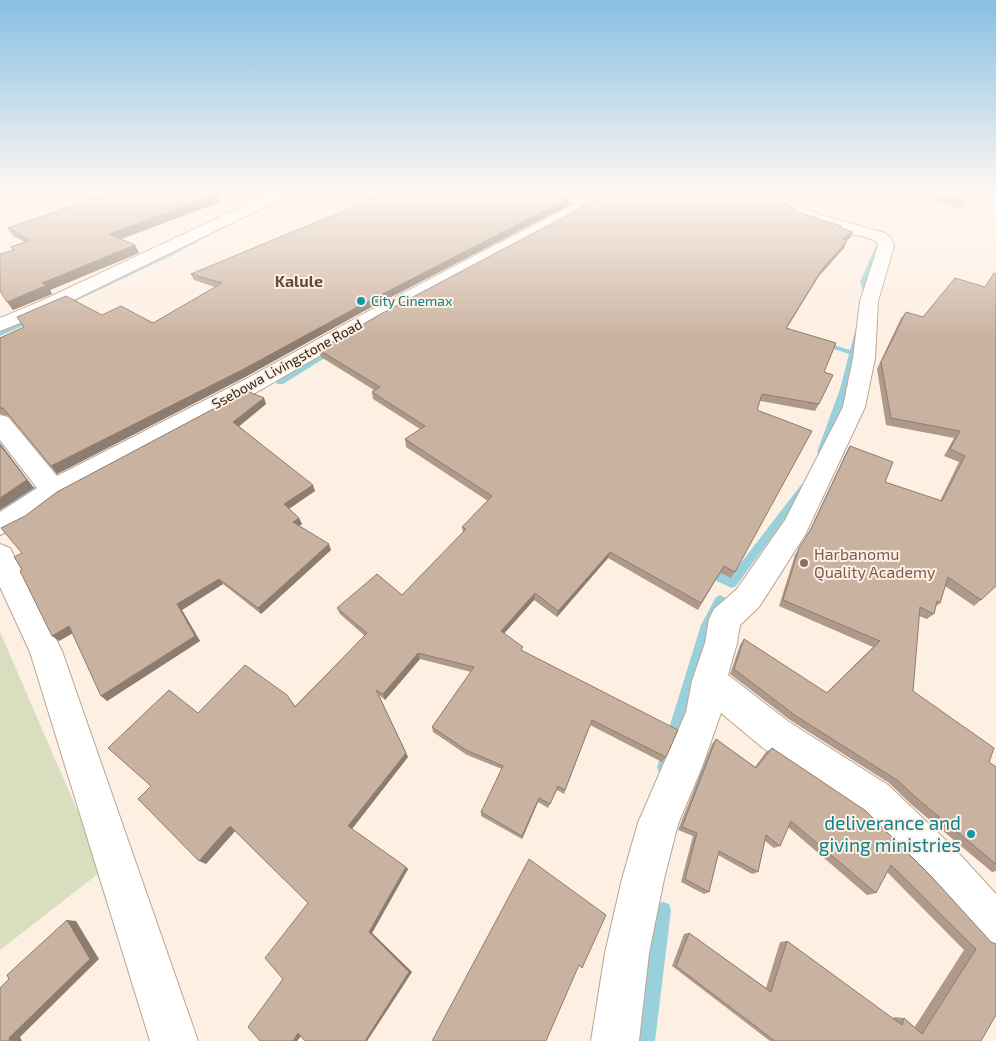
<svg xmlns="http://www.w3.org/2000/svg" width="996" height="1041" font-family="'Exo 2',sans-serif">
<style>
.green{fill:#d8debe}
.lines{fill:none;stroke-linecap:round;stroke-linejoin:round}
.stream{fill:#98d0db;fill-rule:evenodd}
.street-casing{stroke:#bba592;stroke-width:2}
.street{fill:#fff;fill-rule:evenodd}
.wall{fill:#ae998a}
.shaded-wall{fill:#8d7d70}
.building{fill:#cab2a0;stroke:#8d7d70}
.culture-dot{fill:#0f9aa8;stroke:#feefe3;stroke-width:2}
.education-dot{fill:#8d6e63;stroke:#feefe3;stroke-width:2}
.labels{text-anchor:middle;stroke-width:4;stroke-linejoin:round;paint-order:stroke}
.far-culture-label{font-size:14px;fill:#0d838f;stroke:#feefe3;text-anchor:start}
.far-street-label{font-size:14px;fill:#312821;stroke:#feefe3}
.far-quarter-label{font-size:16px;font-weight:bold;fill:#614d3d;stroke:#feefe3}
.education-label{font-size:16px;fill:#785e54;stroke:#feefe3;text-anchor:start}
.near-culture-label{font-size:19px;fill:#0d838f;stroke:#feefe3;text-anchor:end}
</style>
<rect width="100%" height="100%" fill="#feefe3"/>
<path class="green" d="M0,632L103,870L0,950Z"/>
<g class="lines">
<path class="stream" d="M289,193H296L278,201L273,200Z
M212,230L217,231L173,255L65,306L60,305L169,253Z
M875,236L884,240L866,282L869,291L868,298L865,300L862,298L863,291L860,282L878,241L872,238Z
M27,319L34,321L0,336V331Z
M855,332L862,334L848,389L827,452L822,455L817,452L840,389L849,354L819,344L823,342L850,350Z
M329,349H335L336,351L283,384H277L276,382Z
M49,480L54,483L52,485L0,510V502Z
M804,483L809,487L807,489L736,586L732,588L701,574L700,571L701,568L705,567L730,577L801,485Z
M720,595L724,597L726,600L713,626L671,767L669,772L664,774L659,772L657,767L701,625L716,597Z
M663,902L669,904L671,910L655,1041H637L655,910L657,904Z"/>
<g class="street-casing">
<path id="street" d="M0,193H12L10,196L0,198Z
M271,193H289L287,196L55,309L0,331V318L41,301Z
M539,193H562L585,198L594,193H610L592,206L379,321L264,388L62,497L30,521L0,535V512L37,488L0,440V415L8,417L57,476L248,378L365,313L574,204L541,196Z
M782,193H798L789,200L821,215L885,233L891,238L894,246L878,301L875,358L865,407L805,535L759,607L740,625L737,643L728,675L789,722L888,785L953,847L996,894V948L981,941L923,877L860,813L763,748L721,713L702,767L678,824L664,879L649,953L639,1041H591L605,953L622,879L638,823L686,712L692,681L705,643L709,619L714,609L737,589L785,520L843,407L853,358L860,301L878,246L877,242C869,237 861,236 851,234C829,228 787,220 773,200Z
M0,544L10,548L62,651L198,1041H150L30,652L0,587Z"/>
</g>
<use href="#street" class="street"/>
</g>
<path class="wall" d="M569,193H591L585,196Z
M606,193H779L771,197L800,213L841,226V228L850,238L846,241L844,248L819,276L787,328L824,372L819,404L815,411L760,401L757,410L812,431L731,578L720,573L698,610L608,558L557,617L534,600L504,633L523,651L666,757L662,762L590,725L564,794L557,790L548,808L538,802L522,839L481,816V812L502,769L467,755L433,732L432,727L471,672L420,659L385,700L379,695L408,757L352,829L408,869L372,933L412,972L367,1041H305L301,1036L297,1041H260L283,979L308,903L235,831L206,864L151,786L198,713L291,700L295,706L365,636L340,614L337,608L402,595L463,533L462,527L488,501L406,447L405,439L420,429L373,399L372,392L374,390L321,357L319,350L594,201Z
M913,193H962L965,203L961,209Z
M220,202L121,239L135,245L139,253L50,290L52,294L13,310V250L11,247L25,242L13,236L8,228Z
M569,205L364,311L247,376L57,474L9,416L0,414V338L102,315L153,323L215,287L194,280L191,274Z
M955,278L981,600L974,606L945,586L940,603L936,606L934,614L927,619L919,616L913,691L989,762L996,767V871L992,872L912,805L889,783L790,720L730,674L740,645L744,639L826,693L873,647L779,606L795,555L807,536L846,453L850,446L885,482L940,501L959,462L944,456L954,438L886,425L877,369L901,318L906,312L923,317Z
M264,398L266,404L239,426L315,491L289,509L299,518L302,524L299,526L331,550L261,614L223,584L182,610L200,641L107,701L73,633L59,641L22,569V553Z
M716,739L755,767L766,752L772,748L991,942L981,1041H770L672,966L684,934L689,933L766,988L780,942L787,941L893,1019L894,1017L904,1018L914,1028L964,950L887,872L876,893L867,895L788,827L780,846L774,848L765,841L758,872L752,874L718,855L709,892L704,894L681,882L693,836L678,830L712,744Z"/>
<path class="shaded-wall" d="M10,193H32L12,196Z
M585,193H591L585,196Z
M769,193H779L763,201L766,194Z
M217,194L220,202L113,242L109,234Z
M569,198V205L364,311L247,376L57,474L51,466L363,304Z
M853,232L850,238L838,246L842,239Z
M847,241L844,248L819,276L782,335L786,328L822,269Z
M135,245L139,253L50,290L52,294L13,310L7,302L42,283Z
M264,398L266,404L237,428L233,422Z
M0,443L34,488L0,510Z
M313,485L315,491L287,510L284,504Z
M299,518L302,524L296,528L293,522Z
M329,544L331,550L261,614L258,608Z
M610,552L608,558L557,617L558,611Z
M219,579L223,584L182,610L200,641L107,701L101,696L177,604Z
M535,593L534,600L501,637V631Z
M69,626L76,631L59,641L52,636Z
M418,653L420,659L385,700L383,694Z
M406,753L408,757L351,830L348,826Z
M539,798L538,802L522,839V836Z
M230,826L236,830L206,864L199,861Z
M406,867L408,869L372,933L412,972L367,1041H365L369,932Z
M67,920L76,921L99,959L20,1037L22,1041H10L9,1038Z
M304,1032L297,1041H293L298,1033Z"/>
<path class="building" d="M109,193H213L217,194L109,234L135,245L42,283L47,285L7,302L0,291V254L14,250L11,247L30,240L8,228Z
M386,193H546L569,198L363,304L244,369L51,466L3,408H0V338L24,327L17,317L66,296L102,315L121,306L153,323L222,283L191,274Z
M606,193H769L766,194L778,199L800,213L841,226L839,227L853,232L842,239L847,241L822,269L786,328L836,343L824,372L833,375L819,404L762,394L757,410L812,431L735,572L724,566L701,603L610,552L558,611L535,593L501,631L523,647L521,650L678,730L666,757L592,720L565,790L558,786L550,804L539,798L522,836L481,812L503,766L466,750L432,727L474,667L418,653L383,694L376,690L406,753L348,826L406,867L369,932L409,972L365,1041H305L298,1033L293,1041H260L248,1027L283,979L265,958L308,903L230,826L199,861L138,799L151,786L108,748L169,690L198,713L245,665L287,695L295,707L367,633L337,608L377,574L402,595L466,529L462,527L492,496L405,439L425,426L372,392L380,387L319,350L379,315L594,201Z
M935,193H962L965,203Z
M994,273L996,274V586L981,600L948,577L940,603L937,601L934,614L920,607L913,691L994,748L989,762L996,767V864L920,801L897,780L796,716L734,669L744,639L827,693L880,641L783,600L799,548L811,529L850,446L893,462L885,482L942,501L965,456L950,449L960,431L891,418L881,362L906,312L923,317L955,278L985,287Z
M247,391L264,398L233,422L313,485L284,504L299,518L293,522L329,544L258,608L219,579L177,604L195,636L101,696L69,626L52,636L20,571L22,569L14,557L22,553L1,528L25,516L57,492Z
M0,445L27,480L0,498Z
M716,739L756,768L772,748L866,811L931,876L991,942L996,944V1015L981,1041H775L676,966L689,933L771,992L787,941L902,1025L904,1018L922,1034L976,949L891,865L876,893L791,821L780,846L766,835L758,872L719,851L709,892L685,879L697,833L682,827Z
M529,859L606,915L582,968L579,965L546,1041H432Z
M67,920L90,959L9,1038L10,1041H0V988L9,979L7,975Z"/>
<linearGradient id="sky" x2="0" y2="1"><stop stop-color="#88bfe3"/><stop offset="0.57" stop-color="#fff8f2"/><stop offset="1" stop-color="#fff8f2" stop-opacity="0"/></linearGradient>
<rect width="996" height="338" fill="url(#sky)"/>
<g class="culture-dot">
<circle cx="361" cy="301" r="5"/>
<circle cx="971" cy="834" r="5"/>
</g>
<circle class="education-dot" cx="804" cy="563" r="5"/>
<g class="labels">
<g class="far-culture-label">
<text x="371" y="306">City Cinemax</text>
</g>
<g class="far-street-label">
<text transform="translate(287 364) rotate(-29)" y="5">Ssebowa Livingstone Road</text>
</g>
<g class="far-quarter-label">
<text x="299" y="287">Kalule</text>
</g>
<g class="education-label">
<text x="814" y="560">Harbanomu<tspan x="814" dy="18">Quality Academy</tspan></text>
</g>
<g class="near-culture-label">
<text x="961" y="830">deliverance and<tspan x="961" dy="22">giving ministries</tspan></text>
</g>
</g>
</svg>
